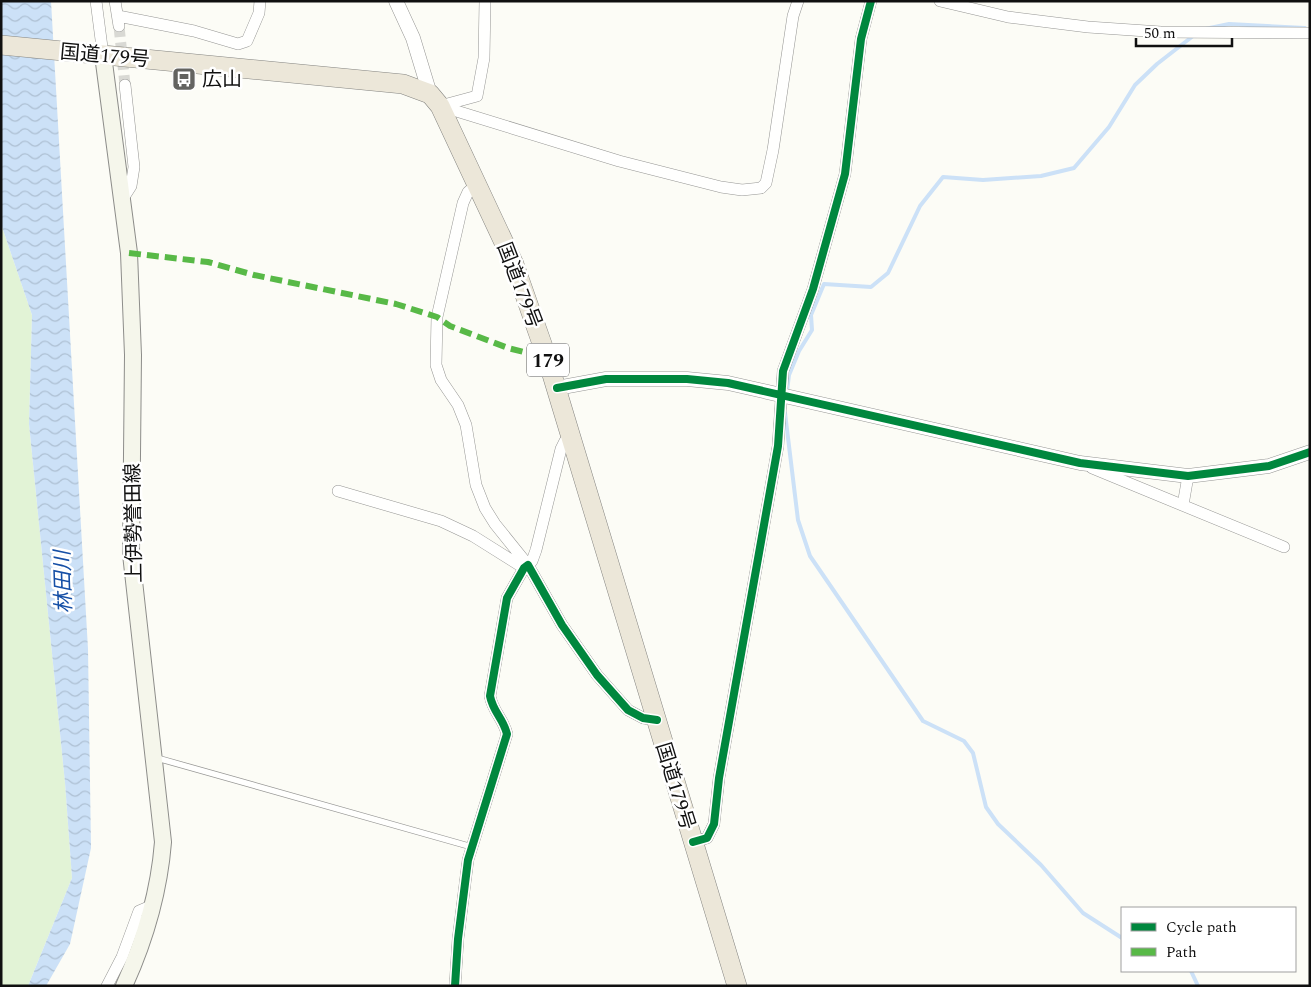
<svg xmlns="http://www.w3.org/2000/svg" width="1311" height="987" font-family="Spectral,'Noto Sans JP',serif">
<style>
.grass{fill:#e2f3d6}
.water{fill:url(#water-waves)}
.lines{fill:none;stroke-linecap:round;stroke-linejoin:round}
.stream{stroke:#cce1f7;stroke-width:4}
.minor-tunnel{stroke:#d9d9d4;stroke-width:11;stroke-dasharray:11 5.5;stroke-linecap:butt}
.service-casing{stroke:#969694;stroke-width:7}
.minor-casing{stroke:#969694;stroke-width:12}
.tertiary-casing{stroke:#969694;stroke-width:15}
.secondary-casing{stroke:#8d8d8a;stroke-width:18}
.trunk-casing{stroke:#848481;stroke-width:20}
.service{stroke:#fffffe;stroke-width:5.5}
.minor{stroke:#fffffe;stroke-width:11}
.tertiary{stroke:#fffffe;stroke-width:14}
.secondary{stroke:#f5f6eb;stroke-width:16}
.trunk{stroke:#ece7d9;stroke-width:19}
.quiet{stroke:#58b947;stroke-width:6;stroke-dasharray:12 6;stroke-linecap:butt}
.cycleway-casing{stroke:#fff;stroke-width:11}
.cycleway{stroke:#00873e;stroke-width:8}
.labels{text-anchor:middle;stroke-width:5;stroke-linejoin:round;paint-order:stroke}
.shield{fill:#fff;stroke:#585858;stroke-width:1}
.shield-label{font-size:19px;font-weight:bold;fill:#101010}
.street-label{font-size:20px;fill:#101010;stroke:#fff}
.poi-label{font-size:20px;fill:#101010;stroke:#fff;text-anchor:start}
.water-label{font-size:21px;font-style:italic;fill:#154fa6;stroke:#fff}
</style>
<defs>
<pattern id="water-waves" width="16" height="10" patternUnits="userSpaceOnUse" patternTransform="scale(1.25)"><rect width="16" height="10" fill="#cce1f7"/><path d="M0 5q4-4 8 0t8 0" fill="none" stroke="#aec0d3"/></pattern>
</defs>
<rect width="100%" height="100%" fill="#fcfcf6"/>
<path class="grass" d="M1,224L32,315L29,424L65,783L72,878L28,986H1Z"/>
<path class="water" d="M1,1H51L88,649L91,848L70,944L46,986H28L72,878L65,783L29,424L32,315L1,224Z"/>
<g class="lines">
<path class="stream" d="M1205,29L1229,24L1305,28
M787,391L789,375L799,351L812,330L811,315L824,284L871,287L888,273L920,206L943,177L983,180L1041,176L1074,168L1109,127L1135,85L1157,64L1193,36
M785,413L798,520L810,556L923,721L964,741L973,753L986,807L998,824L1041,865L1083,913L1122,938
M1191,971L1198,986"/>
<path class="minor-tunnel" d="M119,26L125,85"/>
<g class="service-casing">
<path id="service" d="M157,758L472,847"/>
</g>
<g class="minor-casing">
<path id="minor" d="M96,1L103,55
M115,1L119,26
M940,1L1008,17L1088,27L1161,32L1310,33
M118,16L194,31L238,44L247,41L259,13L260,1
M440,106L619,161L721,187L742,190L761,188L766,183L773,150L793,16L798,1
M440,106L477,96L484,58L485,1
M477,184L468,192L463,203L437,317L436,365L441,380L458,405L466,425L476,485L485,508L495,524L528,565L532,561L536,550L561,449L565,441L572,437
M122,200L131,186L134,167L125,85
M1092,468L1284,547
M338,491L441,521L473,536L524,568
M1183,505L1188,476
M693,842L707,838L714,824L719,778L778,446L783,371L813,289L845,174L861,39L871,1
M107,986L122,957L139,911L153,905
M455,986L458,939L468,860L507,734C503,718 493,712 490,696L507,598L524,568L528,565L562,625L597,675L628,710L643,718L657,720"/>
</g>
<g class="tertiary-casing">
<path id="tertiary" d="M396,1L413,38L430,94
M557,388L606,379H687L728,383L1080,463L1188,476L1269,466L1310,452"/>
</g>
<g class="secondary-casing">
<path id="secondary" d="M103,55L129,253L133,355L131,554L163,842C159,893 145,940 124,986"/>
</g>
<g class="trunk-casing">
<path id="trunk" d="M1,45L403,84L430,94L440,106L514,264L547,358L737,986"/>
</g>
<use href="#service" class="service"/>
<use href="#minor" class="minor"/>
<use href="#tertiary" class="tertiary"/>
<use href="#secondary" class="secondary"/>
<use href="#trunk" class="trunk"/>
<path class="quiet" d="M129,253L208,262L254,275L396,304L437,317L450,326L508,348L547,358"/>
<g class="cycleway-casing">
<path id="cycleway" d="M557,388L606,379H687L728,383L1080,463L1188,476L1269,466L1310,452
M693,842L707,838L714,824L719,778L778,446L783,371L813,289L845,174L861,39L871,1
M455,986L458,939L468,860L507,734C503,718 493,712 490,696L507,598L524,568L528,565L562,625L597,675L628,710L643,718L657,720"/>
</g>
<use href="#cycleway" class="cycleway"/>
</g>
<defs>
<g id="bus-square" transform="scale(1.25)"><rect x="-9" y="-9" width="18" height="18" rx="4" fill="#636360" stroke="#fff"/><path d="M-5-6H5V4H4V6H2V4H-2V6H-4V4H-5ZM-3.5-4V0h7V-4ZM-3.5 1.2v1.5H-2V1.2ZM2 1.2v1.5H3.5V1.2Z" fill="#fff"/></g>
</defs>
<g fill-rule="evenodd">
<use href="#bus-square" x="184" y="79"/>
</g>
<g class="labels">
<rect class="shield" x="527" y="343.5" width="42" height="33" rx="4"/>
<g class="shield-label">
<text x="548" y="367">179</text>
</g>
<g class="street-label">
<text transform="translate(105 55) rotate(5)" y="7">国道179号</text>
<text transform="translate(520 285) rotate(69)" y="7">国道179号</text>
<text transform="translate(133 523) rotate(-91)" y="7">上伊勢誉田線</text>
<text transform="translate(676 786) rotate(73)" y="7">国道179号</text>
</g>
<g class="poi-label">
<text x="202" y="86">広山</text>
</g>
<g class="water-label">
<text transform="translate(63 582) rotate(-92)" y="7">林田川</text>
</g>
</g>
<rect width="1311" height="987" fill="none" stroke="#101010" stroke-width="5"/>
<rect x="1121" y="907" width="175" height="65" fill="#ffffff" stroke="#9f9f9f"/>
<rect x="1131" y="923" width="25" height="8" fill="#00873e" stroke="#9f9f9f"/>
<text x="1166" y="932" font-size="15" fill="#101010">Cycle path</text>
<rect x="1131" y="948" width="25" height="8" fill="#58b947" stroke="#9f9f9f"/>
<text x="1166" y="957" font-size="15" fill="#101010">Path</text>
<path d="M1136 38v8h96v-8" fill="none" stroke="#101010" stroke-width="2.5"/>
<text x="1144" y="38" font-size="15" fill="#101010" stroke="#ffffff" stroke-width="4" paint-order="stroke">50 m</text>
</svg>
